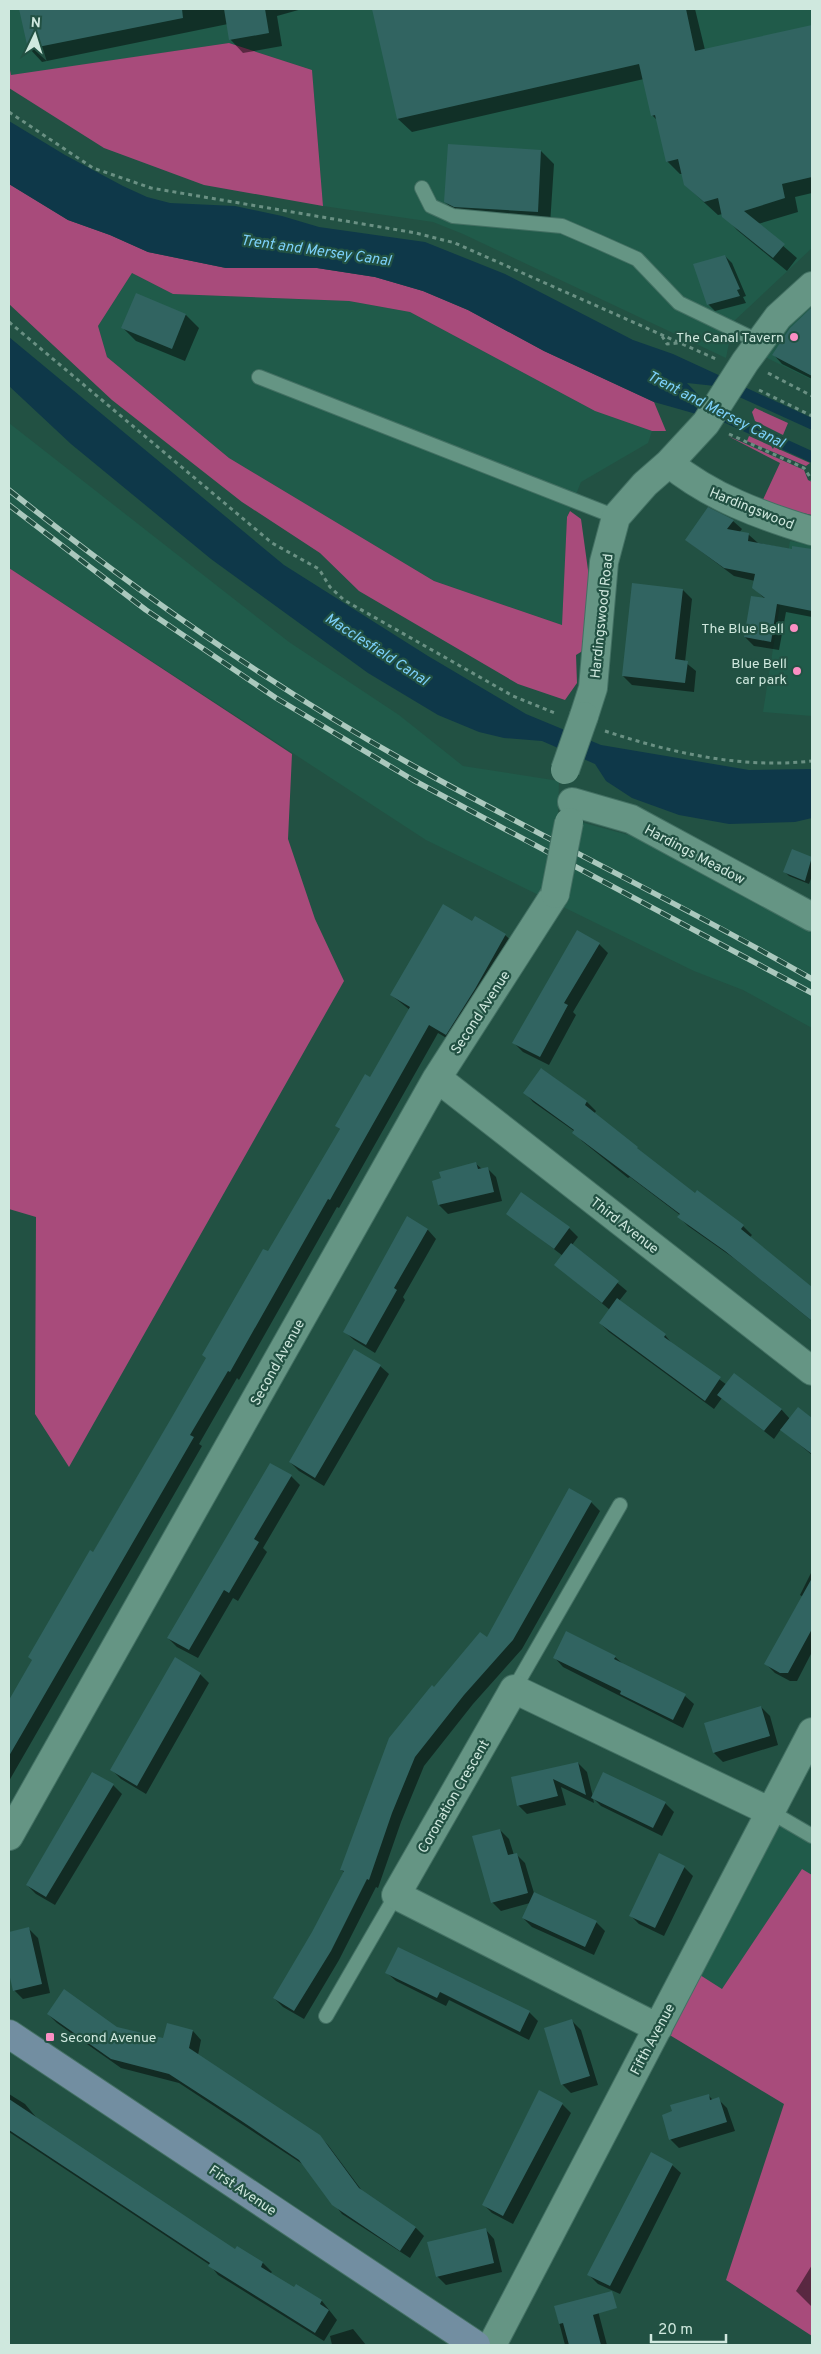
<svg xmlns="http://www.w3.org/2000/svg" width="821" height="2354" font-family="Overpass,sans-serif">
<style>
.built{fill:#205b4a}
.green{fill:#a84b7b}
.water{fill:#0e3849}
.shadow{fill:#0007}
.building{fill:#316461}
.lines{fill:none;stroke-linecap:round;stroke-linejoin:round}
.lane-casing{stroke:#437063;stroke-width:16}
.street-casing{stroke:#437063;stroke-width:30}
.secondary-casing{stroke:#437063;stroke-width:30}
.path{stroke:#6a9083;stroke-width:3;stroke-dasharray:4 4;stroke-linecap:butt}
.lane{stroke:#659584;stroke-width:14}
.street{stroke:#659584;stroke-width:28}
.secondary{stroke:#728ea1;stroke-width:28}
.rail-casing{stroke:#aac8bd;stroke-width:5.5}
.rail{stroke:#225143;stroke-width:4;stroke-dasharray:11;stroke-linecap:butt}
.street-bridge-casing{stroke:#437063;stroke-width:30;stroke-linecap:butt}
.street-bridge{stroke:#659584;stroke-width:28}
.poi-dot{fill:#fb8fc3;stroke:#225143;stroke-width:2}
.labels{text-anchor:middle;stroke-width:4.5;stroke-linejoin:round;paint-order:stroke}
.poi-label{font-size:14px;fill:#cfe8de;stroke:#225143;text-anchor:end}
.street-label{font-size:14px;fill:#cfe8de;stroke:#225143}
.water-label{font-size:15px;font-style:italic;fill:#7cd0f9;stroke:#225143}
</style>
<rect width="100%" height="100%" fill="#225143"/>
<path class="built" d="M9,9H812V248L733,322L726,358L463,234L433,222L323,206L312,70L229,43L11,76L9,65Z
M132,273L173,294L349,301L410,312L595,411L652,431L648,443L581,482L567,517L562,625L434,581L229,458L107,357L98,326Z
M812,301V380L763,356L788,317Z
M9,423L289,642L399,715L463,766L559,781L558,816L632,836L677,857L812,932V1028L743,990L694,971L426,840L9,568Z
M790,541L812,545V716L763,712Z
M789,1822L812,1833V2048L689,1968L759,1834Z"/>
<path class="green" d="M229,43L312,70L323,206L204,185L104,148L9,88V65L11,75Z
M9,184L68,220L110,235L148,252L226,268H317L375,277L423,291L468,310L544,351L654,402L666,431H652L595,411L410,312L349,301L173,294L132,273L98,326L107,357L229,458L434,581L562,625L567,517L570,511L581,519L588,570L589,647L576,655L577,683L565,700L518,684L359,591L320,553L242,502L112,400L9,304Z
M755,408L788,423L783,435L755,421L752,412Z
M728,436L804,470L808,480L812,482V515L761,504L780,463Z
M749,436L771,446L773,449L774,447L810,463L806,466L747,441Z
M9,568L292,754L288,839L315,919L344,981L69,1467L35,1414L36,1217L9,1209Z
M802,1869L812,1875V2336L726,2280L784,2104L658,2028L689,1968L722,1989Z"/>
<path class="water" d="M9,121L65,155L123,186L147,197L170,203L235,206L282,216L319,227L425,242L505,274L633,340L673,354L812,418V430L715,386L687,383L706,403L812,451V463L721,421L654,402L544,351L468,310L423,291L375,277L317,268H226L148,252L110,235L68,220L9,184Z
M9,337L284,565L428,656L526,714L601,745L749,770L812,769V818L795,822L729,824L679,815L632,798L606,781L595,764L542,741L504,738L479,732L438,715L368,673L211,559L71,444L9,386Z"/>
<path class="shadow" d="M20,9H302L277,16L282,46L243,53L230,39L228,24L42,62L29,48Z
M373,9H695L705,50L812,26V193L795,197L798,212L758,224L797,258L787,271L737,230L723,214L718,215L685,185L683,174H680L667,161L658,121L652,115L644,79L412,132L398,119Z
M541,151L554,164L550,225L459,215L445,202Z
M725,256L732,263L746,296L743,297L746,303L715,311L708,304Z
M136,295L186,315L199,328L185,361L136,341L123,328Z
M806,314L812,317V379L782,364L774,355Z
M733,521L742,529L739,533L749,535L758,543L793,550V547L812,551V617L786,612L779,650L754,646L745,637L765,599L754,588L755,581L734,576L686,540Z
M683,590L692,599L685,662L696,671L694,692L632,685L623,676Z
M793,851L812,858V876L809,884L789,876L785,872Z
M473,923L505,935L514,943L455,1043L438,1033L339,1208L337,1207L239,1380L237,1378L199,1444L202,1446L9,1781V1704L93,1553L341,1130L336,1126L370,1079L410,1010L391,995Z
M599,944L608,953L573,1012L576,1015L549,1065L523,1052L514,1043Z
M542,1069L587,1102L596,1111L594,1114L646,1156L695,1195L743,1226L752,1235L749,1238L812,1289V1321L735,1259L688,1226L679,1217L680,1215L630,1177L628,1178L582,1141L574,1131L533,1102L525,1093Z
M476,1164L482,1169L487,1168L496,1177L502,1201L448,1214L439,1205Z
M507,1213L569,1228L578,1237L572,1245L627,1291L619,1301L665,1335L673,1345L727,1385L781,1409L790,1419L798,1409L812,1420V1455L781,1429L774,1439L722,1398L714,1409L609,1332L600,1323L610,1310L556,1265L563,1256Z
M408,1218L428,1230L436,1239L403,1297L405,1300L375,1353L354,1340L345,1332Z
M380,1366L389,1374L324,1486L299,1471L290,1462Z
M291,1476L300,1485L263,1548L267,1552L238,1601L233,1598L198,1658L177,1647L168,1638Z
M591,1502L600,1511L522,1649L473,1704L424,1766L401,1822L378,1888L376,1887L339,1960L304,2019L283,2007L274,1998L313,1933L344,1872L341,1870L487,1639Z
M812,1571V1652L797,1681H790L775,1673L766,1664L803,1597L800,1595Z
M615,1657L624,1665L685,1696L694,1704L683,1728L563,1667L555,1658Z
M200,1674L209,1683L146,1794L121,1779L112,1770Z
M761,1707L770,1716L778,1745L723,1762L714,1753Z
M578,1763L587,1772L593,1797L665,1803L674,1812L662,1836L601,1806L593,1798L594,1803L561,1787L566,1805L527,1814L518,1805L512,1778Z
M113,1785L122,1794L55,1905L36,1894L27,1885Z
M500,1830L509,1839L514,1855L516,1854L525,1863L534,1893L596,1922L605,1931L594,1955L532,1927L523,1918L530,1903L501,1911L492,1902Z
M684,1867L693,1876L664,1936L639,1924L630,1915Z
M29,1929L38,1938L50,1993L23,1999L14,1990L9,1967V1933Z
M387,1973L529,2012L538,2021L529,2040L449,2000L446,2006L396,1981Z
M48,2014L164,2040L193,2031L201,2040L198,2055L319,2136L328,2145L363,2192L416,2228L424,2236L410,2258L342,2214L304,2165L179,2083L121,2068L57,2023Z
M572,2021L581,2030L598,2085L571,2093L562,2084Z
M9,2094L25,2104L41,2123L235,2251L237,2248L263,2263L272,2272L270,2274L294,2288L322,2301L337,2320L324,2341L218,2275L210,2265L9,2132Z
M708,2095L713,2100L718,2099L727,2108L735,2131L679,2148L670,2139Z
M562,2104L571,2113L513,2224L492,2213L483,2204Z
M672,2165L681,2173L620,2294L598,2284L589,2275Z
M486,2230L494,2239L502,2272L446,2285L437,2276Z
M812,2265V2307L796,2291Z
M555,2307H597L607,2345H565Z
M353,2329L366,2345H332L330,2336Z"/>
<path class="building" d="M19,9H182L183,18L28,49Z
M224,9H265L269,33L229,40Z
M372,9H686L695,51L812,25V177L782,184L785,198L744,211L785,244L773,258L722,217L718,198L704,202L684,185L678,159L666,162L655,115L651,116L639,64L397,119Z
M448,144L541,150L538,212L454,207L444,202Z
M725,255L740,289L737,290L740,296L707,305L693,264Z
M136,293L186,314L172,349L121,328Z
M812,307V376L772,355L790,328Z
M708,507L734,520L727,529L749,533L748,541L792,549V546L812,549V611L777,604L771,642L744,637L751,596L765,598L752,588L755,574L724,568L685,540Z
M632,583L683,589L675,659L688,661L685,683L622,676Z
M792,849L812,857L805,881L783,872Z
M443,904L472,921L475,916L506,934L475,989L446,1035L429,1025L330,1200L328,1199L230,1372L228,1371L190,1435L194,1437L9,1756V1700L32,1660L28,1657L90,1550L93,1552L172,1417L206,1358L202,1355L263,1249L268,1251L340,1129L335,1126L365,1074L370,1077L410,1007L390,995Z
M577,930L600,943L564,1003L568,1005L540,1057L512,1043Z
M541,1068L587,1101L585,1105L638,1147L637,1148L695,1193L697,1190L744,1225L741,1229L812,1287V1321L725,1251L677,1217L680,1214L572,1133L574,1130L523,1093Z
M476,1162L478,1169L488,1167L494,1192L438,1205L432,1181L441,1178L439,1172Z
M521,1192L570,1227L554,1249L506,1214Z
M407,1216L428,1229L394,1288L397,1290L366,1345L343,1332Z
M571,1243L619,1281L602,1303L554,1265Z
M617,1298L666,1334L664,1337L721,1377L705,1401L599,1323Z
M354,1349L381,1365L315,1478L289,1462Z
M734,1373L782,1409L764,1431L717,1395Z
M798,1407L812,1418V1454L780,1430Z
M270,1463L292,1475L254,1539L259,1542L229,1593L224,1590L189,1650L167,1638Z
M569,1488L592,1501L513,1640L464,1695L415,1757L392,1813L369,1880L367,1879L331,1951L294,2011L273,1998L312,1932L344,1871L340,1870L389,1738L432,1685L434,1687L480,1632L487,1637Z
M812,1578V1629L788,1673H780L764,1664Z
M566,1631L616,1656L614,1659L686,1694L673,1720L620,1694L621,1691L553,1658Z
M175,1657L201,1673L137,1786L110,1770Z
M761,1706L770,1736L713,1753L704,1723Z
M578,1762L586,1795L553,1779L558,1796L517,1806L511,1777Z
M92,1772L114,1784L46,1897L26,1885Z
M603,1772L666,1802L653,1828L591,1798Z
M500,1829L508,1855L517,1853L528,1893L491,1903L472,1836Z
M659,1853L685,1866L655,1928L629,1916Z
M534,1892L597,1921L585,1947L522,1918Z
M29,1927L42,1984L13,1991L9,1973V1932Z
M398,1947L530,2011L520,2032L440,1992L437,1998L385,1973Z
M64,1989L117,2027L163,2038L167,2023L193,2030L189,2048L320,2135L359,2188L416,2227L400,2251L332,2205L299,2160L240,2120L169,2074L111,2059L47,2014Z
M572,2019L590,2076L561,2085L544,2028Z
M539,2090L563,2103L503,2216L482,2205Z
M709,2094L710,2100L719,2097L727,2122L669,2140L662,2115L672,2111L670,2105Z
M9,2099L235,2249L237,2246L263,2262L261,2267L294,2287L296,2284L322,2300L320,2304L329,2310L315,2333L208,2266L210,2263L9,2130Z
M651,2152L673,2164L610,2286L587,2275Z
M486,2228L494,2263L436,2277L427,2242Z
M612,2291L617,2308L593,2315L601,2345H569L563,2323L559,2324L554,2306Z"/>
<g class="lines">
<g class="lane-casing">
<path id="lane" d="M422,188L431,206L453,216L562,226L599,242L637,259L679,303L760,342
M259,377L616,517
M514,1689L620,1505
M771,1812L812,1836
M326,2016L396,1895"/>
</g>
<g class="street-casing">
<path id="street" d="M669,463C710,497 762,516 812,531
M584,716L593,688L604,562L616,517L645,484L669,463L706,423L745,362L778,317L812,286
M572,802L631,819L812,917
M437,1078L812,1371
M9,1836L437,1078L555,894
M658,2028L396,1895L514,1689L771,1812
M492,2345L812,1732"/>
</g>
<g class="secondary-casing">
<path id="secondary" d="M9,2034L476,2345"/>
</g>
<path class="path" d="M9,112L93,168L151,188L416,233L455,243L716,359
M9,322L272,543L319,569L330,587L344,600L513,696L557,714
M662,336L667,344L679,343
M768,373L812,396
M759,390L812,416
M729,434L804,468L812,480
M605,731C672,753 742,769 812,761"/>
<use href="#lane" class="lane"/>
<use href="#street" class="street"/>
<use href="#secondary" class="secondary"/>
<g class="rail-casing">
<path id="rail" d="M9,490C138,593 275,689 419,769C549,841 683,905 812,979
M9,505L146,610L276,698L413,780L812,993"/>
</g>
<use href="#rail" class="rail"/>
<g class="street-bridge-casing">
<path id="street-bridge" d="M565,770L584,716
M555,894L569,822"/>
</g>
<use href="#street-bridge" class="street-bridge"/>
</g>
<g class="poi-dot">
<circle cx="794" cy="337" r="5"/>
<circle cx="794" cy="628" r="5"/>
<circle cx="797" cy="671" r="5"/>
<rect x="45" y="2032" width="10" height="10" rx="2.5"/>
</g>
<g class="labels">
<g class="poi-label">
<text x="784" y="342">The Canal Tavern</text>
<text x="784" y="633">The Blue Bell</text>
<text x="787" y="668">Blue Bell<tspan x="787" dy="16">car park</tspan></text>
<text x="60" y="2042" text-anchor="start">Second Avenue</text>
</g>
<g class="street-label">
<text transform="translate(752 508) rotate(22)" y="5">Hardingswood</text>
<text transform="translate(601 616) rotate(-84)" y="5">Hardingswood Road</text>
<text transform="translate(695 854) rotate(28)" y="5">Hardings Meadow</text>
<text transform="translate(480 1012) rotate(-57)" y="5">Second Avenue</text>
<text transform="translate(625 1225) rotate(38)" y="5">Third Avenue</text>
<text transform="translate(277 1362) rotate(-61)" y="5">Second Avenue</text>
<text transform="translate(453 1796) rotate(-60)" y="5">Coronation Crescent</text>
<text transform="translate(652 2039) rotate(-62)" y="5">Fifth Avenue</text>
<text transform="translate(243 2190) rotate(34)" y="5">First Avenue</text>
</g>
<g class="water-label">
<text transform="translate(316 250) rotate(8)" y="5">Trent and Mersey Canal</text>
<text transform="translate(716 409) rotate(27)" y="5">Trent and Mersey Canal</text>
<text transform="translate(377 649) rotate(33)" y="5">Macclesfield Canal</text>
</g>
</g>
<rect width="821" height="2354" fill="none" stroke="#cfe8de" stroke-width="20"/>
<g transform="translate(35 35) rotate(4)" stroke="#225143" stroke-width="4" paint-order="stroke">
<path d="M0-4L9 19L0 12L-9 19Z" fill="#cfe8de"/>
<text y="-8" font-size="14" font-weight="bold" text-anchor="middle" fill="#cfe8de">N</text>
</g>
<path d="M651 2334v8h75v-8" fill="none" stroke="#cfe8de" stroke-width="2.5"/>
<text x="658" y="2334" font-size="15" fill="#cfe8de" stroke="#225143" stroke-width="4" paint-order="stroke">20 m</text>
</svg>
